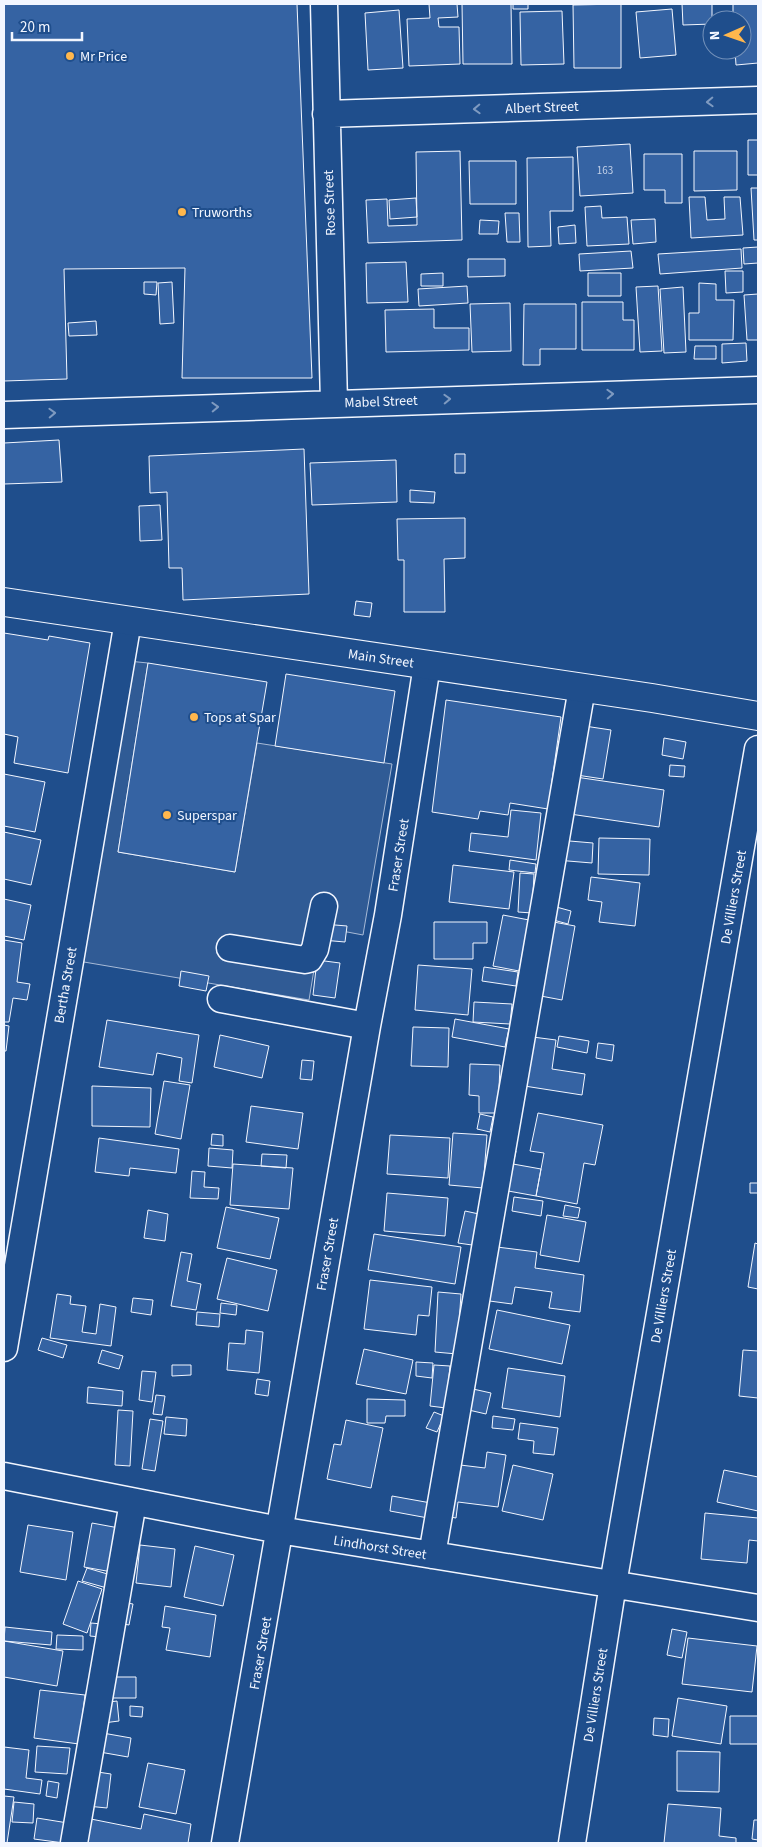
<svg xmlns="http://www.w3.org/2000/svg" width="762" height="1847" font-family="'Source Sans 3',sans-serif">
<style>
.built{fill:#305b95;stroke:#a8bbd7}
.building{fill:#3563a3;stroke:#f2f6ff}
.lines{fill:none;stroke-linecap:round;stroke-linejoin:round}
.minor-casing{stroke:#f2f6ff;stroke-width:29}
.major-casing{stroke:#f2f6ff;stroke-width:30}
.minor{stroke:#1f4e8c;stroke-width:26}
.major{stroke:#1f4e8c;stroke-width:28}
.oneway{stroke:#7e9ac0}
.poi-dot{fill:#ffb74d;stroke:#1f4e8c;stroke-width:2}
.labels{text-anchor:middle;stroke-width:4;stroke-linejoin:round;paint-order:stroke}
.number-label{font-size:11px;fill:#c3d1e8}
.poi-label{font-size:14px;fill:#f2f6ff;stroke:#1f4e8c;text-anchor:start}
.street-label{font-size:14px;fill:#f2f6ff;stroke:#1f4e8c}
</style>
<rect width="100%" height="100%" fill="#1f4e8c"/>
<path class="built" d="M128,661L148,663L118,852L235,872L257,743L392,764L363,935L321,927L309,1000L78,961Z"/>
<path class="building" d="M4,4H297L312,378H182L185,268L64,269L67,379L4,381Z
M429,4H457L458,17L438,18L439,27H459L460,64L409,66L407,19L430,18Z
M462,4H511L512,64H463Z
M513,4H528V9H513Z
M621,4V68H574L573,5Z
M682,4H712V24L683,25Z
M733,4H758V63L736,65L735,50H742V20H733Z
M672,9L676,55L640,58L636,12Z
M399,10L403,68L368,70L365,13Z
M562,11L564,64L521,65L520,12Z
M748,140H758V175H748Z
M630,144L633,193L580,196L577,147Z
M460,151L462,240L368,243L366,200L387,199L388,226L417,225L416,152Z
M694,151H737V190L694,191Z
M644,154H682V203H665V190H644Z
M573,157V211H550L551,246L528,247L527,158Z
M469,161H516V204H470Z
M751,188H758V240H754Z
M689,197H705L707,220L725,219L724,197H740L743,235L691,238Z
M416,198L417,217L390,219L389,200Z
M601,206L602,218L627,217L629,244L587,246L585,207Z
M505,213H519L520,242H507Z
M655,219L656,242L633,244L631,220Z
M480,220L499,221L498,234H479Z
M575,225L576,243L559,244L558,227Z
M758,247V263L744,264L743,248Z
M741,249L742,268L660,274L658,254Z
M631,251L633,268L580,271L579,254Z
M468,259H505V276L468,277Z
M406,262L408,302L367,303L366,263Z
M725,271H743V292L726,293Z
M443,273V286H421V274Z
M588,273H621V296H588Z
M144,282H157L156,295L144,294Z
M172,282L174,323L160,324L158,283Z
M699,283L716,284V300H734L733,340H689V313H699Z
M467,286L468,303L419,306L418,289Z
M658,286L662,351L640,352L636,287Z
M683,287L686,352L664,353L660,289Z
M758,294V340H747L744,295Z
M582,302H623V320H634V350H582Z
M510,303L511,351L472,352L470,304Z
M524,304H576V349H540V365H523Z
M434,309V328H469V350L386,352L385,310Z
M96,321L97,335L69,336L68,323Z
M746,343L747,361L722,363V344Z
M695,346H716V359H694Z
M59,440L62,482L4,484V443Z
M304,449L309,594L183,600L182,568H169L167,492L150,493L149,456Z
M455,454H465V473H455Z
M396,460L397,502L312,505L310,463Z
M410,490L435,492L434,503L410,502Z
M160,505L162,540L140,541L139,506Z
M465,518V558L444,559L445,612H404V560H398L397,519Z
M356,601L372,603L370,617L354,615Z
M4,633L48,640L49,636L90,643L68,773L14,763L18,737L4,734Z
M148,663L267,682L235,872L118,852Z
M286,674L395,691L384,763L275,746Z
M446,700L561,717L548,809L510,803L508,815L480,811L478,819L432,812Z
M578,725L611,730L603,779L570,774Z
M664,738L686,742L683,759L662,755Z
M670,765L685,766L684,777L669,776Z
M4,774L45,782L35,832L4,826Z
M569,776L664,790L659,827L563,813Z
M511,810L541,813L536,860L469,851L471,833L508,837Z
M4,832L41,840L31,885L4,879Z
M599,838L650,839L649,875L598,874Z
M558,840L593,843L592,863L556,860Z
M510,860L536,864L535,873L509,870Z
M453,865L514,872L509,909L449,902Z
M520,873L534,874L532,913L518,912Z
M591,877L640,883L635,926L599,922L602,902L588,900Z
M4,899L31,905L24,940L4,936Z
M549,905L571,911L568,924L546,918Z
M503,915L529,920L519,971L493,966Z
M543,920L575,926L562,1000L530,994Z
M434,922H487V943H473V959H434Z
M323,924L347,926L345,942L322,940Z
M4,940L22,943L17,982L30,984L27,1000L13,998L9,1022H4Z
M317,960L340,963L335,998L313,995Z
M418,965L472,969L468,1015L415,1010Z
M484,967L518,972L516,986L482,981Z
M181,971L209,976L206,991L179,986Z
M474,1002L512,1004L510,1024L473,1022Z
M455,1019L509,1029L505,1047L452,1037Z
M107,1020L199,1035L192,1083L179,1081L182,1058L157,1053L153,1075L99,1067Z
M4,1025L9,1026L6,1051H4Z
M413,1027L449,1028L448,1067L411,1066Z
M220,1035L269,1046L262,1078L214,1067Z
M525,1036L556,1040L552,1069L585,1074L582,1095L518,1085Z
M559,1036L589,1041L587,1053L557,1047Z
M598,1043L614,1045L612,1061L596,1058Z
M302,1060L314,1061L312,1080L300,1079Z
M470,1064L500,1065L498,1113H479V1096L469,1095Z
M164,1081L190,1085L181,1139L155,1134Z
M92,1086L151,1088L150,1127L92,1126Z
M251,1106L303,1113L298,1149L246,1142Z
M538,1113L603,1125L595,1165L584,1163L577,1204L536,1196L544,1153L530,1151Z
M480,1114L493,1117L490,1132L477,1129Z
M453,1133L487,1135L483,1188L449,1185Z
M212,1134L223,1135V1146L211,1145Z
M390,1135L450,1138L448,1178L387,1174Z
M99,1138L179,1149L176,1173L130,1168L129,1176L95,1172Z
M209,1148L233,1150L232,1168L208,1166Z
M505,1149L516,1151L513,1164L541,1169L536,1196L497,1189Z
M262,1154L287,1155L286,1168L261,1166Z
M233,1164L293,1168L289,1209L230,1205Z
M192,1171L205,1172L204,1187L219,1188L218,1199L190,1198Z
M750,1183H758V1193H750Z
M387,1193L448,1198L445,1236L384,1231Z
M514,1197L543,1201L541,1216L512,1211Z
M565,1205L580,1208L578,1218L563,1216Z
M226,1207L279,1218L270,1259L217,1248Z
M148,1210L168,1214L165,1241L144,1238Z
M465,1211L479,1214L472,1245L458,1243Z
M547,1215L586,1222L579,1262L540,1255Z
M374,1234L461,1247L455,1284L368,1270Z
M755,1243L758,1244V1289L748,1287Z
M489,1246L537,1252L535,1268L584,1275L580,1312L549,1308L552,1292L515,1287L512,1304L482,1300Z
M181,1252L192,1254L187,1281L201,1284L196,1310L171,1306Z
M227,1258L277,1270L268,1311L217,1299Z
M370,1280L432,1287L429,1316L418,1315L416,1335L364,1329Z
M438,1292L461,1294L457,1354L435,1352Z
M57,1294L71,1296L70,1304L86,1306L82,1332L96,1334L100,1304L116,1307L111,1346L50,1338Z
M133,1298L153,1300L151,1315L131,1312Z
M221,1303L237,1305L236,1315L220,1313Z
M497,1310L570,1325L562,1364L489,1349Z
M197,1312L220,1314L219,1327L196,1325Z
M246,1330L263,1332L259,1373L227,1370L229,1343L245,1344Z
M42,1338L67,1345L63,1358L38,1350Z
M364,1349L413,1360L406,1394L356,1384Z
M102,1350L123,1356L119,1369L98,1363Z
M743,1350L758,1351V1398L739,1396Z
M416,1362L433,1363L432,1378L416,1376Z
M172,1365H191V1375L172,1376Z
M434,1365L450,1366L446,1408L430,1406Z
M508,1368L565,1376L560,1417L502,1408Z
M142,1371L156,1372L152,1402L139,1400Z
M257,1379L270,1381L268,1396L255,1394Z
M88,1387L123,1391L122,1406L87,1403Z
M464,1387L491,1393L486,1414L460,1408Z
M156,1395L165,1396L162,1415L153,1414Z
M367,1399L405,1400V1416H386L385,1423H367Z
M118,1410L133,1411L130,1466L115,1465Z
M434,1412L444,1416L437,1432L426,1428Z
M493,1416L515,1419L513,1430L492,1428Z
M166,1417L187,1419L186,1436L164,1434Z
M150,1419L163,1421L155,1471L142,1469Z
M346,1420L383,1428L371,1488L327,1479L334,1444L341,1445Z
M520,1423L558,1428L554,1455L533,1453L534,1441L518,1439Z
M487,1452L506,1455L498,1507L458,1502L456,1518L444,1516L452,1464L485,1468Z
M513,1465L553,1474L543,1520L502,1511Z
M724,1470L758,1477V1511L717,1502Z
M392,1496L431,1503L428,1518L390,1511Z
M705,1513L758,1518V1541L749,1540L747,1563L701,1559Z
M92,1523L119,1528L112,1572L84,1567Z
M28,1525L73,1532L66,1580L20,1572Z
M140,1545L175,1549L171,1587L136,1583Z
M195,1546L234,1555L223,1606L184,1597Z
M87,1568L111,1575L107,1588L82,1581Z
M78,1581L102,1589L87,1633L63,1624Z
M121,1602L133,1604L129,1625L118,1623Z
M165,1606L216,1615L210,1657L166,1650L170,1628L162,1627Z
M91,1623L102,1624L100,1637L90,1636Z
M5,1627L52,1632L51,1645L4,1641Z
M672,1629L687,1632L682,1658L667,1655Z
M57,1635L83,1636V1650L56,1649Z
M688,1638L757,1646L752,1692L682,1684Z
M4,1641L63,1651L57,1686L4,1677Z
M108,1677H136V1698H108Z
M40,1690L85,1695L79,1744L34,1738Z
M678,1698L727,1706L721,1744L672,1736Z
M117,1701L119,1721L103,1723L101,1703Z
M130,1706L143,1707L142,1717L130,1716Z
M730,1716H758V1744H730Z
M654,1718L669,1719L668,1737L653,1735Z
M97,1732L131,1738L128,1757L94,1751Z
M37,1746L70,1748L67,1774L35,1772Z
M4,1747L29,1750L26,1778L42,1780L40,1794L4,1789Z
M677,1751L720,1752L719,1792L677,1791Z
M148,1763L185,1770L176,1814L139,1807Z
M91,1771L111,1774L107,1808L87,1806Z
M48,1781L59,1783L57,1798L46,1796Z
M4,1796L14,1797L7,1843H4Z
M14,1802L34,1804L33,1823L12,1822Z
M668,1804L721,1808L719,1836L736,1838V1843H664Z
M144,1814L191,1824L188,1843H81L86,1818L141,1829Z
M37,1818L68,1823L64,1843L34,1839Z
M754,1820H758V1840L752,1839Z"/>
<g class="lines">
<g class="minor-casing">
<path id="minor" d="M324,4L334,403
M326,114L758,100
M4,415L758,390
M230,948L305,960L309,959L315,949L324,906
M221,999L367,1026
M4,1348L128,621
M4,1476L279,1530L758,1608
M432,1555L582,688
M74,1843L133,1502
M225,1843L367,1026L388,915L427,665
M572,1843L613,1584L758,749"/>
</g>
<g class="major-casing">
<path id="major" d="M4,602L652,698L758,716"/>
</g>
<use href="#minor" class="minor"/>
<use href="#major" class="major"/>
</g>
<defs><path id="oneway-chevron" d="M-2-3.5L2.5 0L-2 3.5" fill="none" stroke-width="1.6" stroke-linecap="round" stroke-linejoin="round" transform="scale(1.25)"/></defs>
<g class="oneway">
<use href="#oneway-chevron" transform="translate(710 102) rotate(178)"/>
<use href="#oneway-chevron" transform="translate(477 109) rotate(178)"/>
<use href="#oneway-chevron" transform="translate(610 394) rotate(-2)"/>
<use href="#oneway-chevron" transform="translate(447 399) rotate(-2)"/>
<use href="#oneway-chevron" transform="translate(215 407) rotate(-2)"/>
<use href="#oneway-chevron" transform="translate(52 413) rotate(-2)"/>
</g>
<g class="poi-dot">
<circle cx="70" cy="56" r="5"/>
<circle cx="182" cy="212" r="5"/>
<circle cx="194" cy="717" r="5"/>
<circle cx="167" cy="815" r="5"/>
</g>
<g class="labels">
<g class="number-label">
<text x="605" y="174">163</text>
</g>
<g class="poi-label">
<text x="80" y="61">Mr Price</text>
<text x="192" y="217">Truworths</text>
<text x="204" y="722">Tops at Spar</text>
<text x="177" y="820">Superspar</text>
</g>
<g class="street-label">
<text transform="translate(542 107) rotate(-2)" y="5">Albert Street</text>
<text transform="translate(329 203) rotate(-92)" y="5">Rose Street</text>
<text transform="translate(381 401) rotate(-2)" y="5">Mabel Street</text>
<text transform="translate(381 658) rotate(8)" y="5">Main Street</text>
<text transform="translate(398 855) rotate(-81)" y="5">Fraser Street</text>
<text transform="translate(733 897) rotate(-80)" y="5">De Villiers Street</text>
<text transform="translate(65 985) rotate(-80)" y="5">Bertha Street</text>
<text transform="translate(327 1254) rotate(-80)" y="5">Fraser Street</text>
<text transform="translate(663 1296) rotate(-80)" y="5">De Villiers Street</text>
<text transform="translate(380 1547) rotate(9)" y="5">Lindhorst Street</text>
<text transform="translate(260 1653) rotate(-80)" y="5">Fraser Street</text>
<text transform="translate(595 1695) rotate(-81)" y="5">De Villiers Street</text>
</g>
</g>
<rect width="762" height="1847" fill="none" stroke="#f2f6ff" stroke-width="10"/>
<g transform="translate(727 35) rotate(268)"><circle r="24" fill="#1f4e8c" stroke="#7391ba"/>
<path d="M0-4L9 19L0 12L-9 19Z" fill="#ffb74d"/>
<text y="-8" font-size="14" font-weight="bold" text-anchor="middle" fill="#f2f6ff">N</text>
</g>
<path d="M12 32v8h70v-8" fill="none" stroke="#f2f6ff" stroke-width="2.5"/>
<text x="20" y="32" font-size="15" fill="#f2f6ff" stroke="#1f4e8c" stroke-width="4" paint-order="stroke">20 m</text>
</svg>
